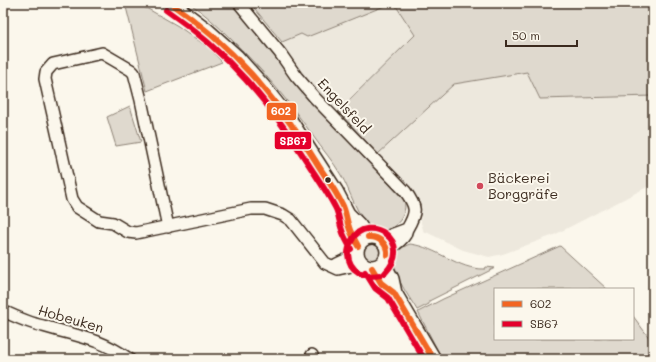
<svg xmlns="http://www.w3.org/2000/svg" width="656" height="362" font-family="Mali,sans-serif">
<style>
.built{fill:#ede8dd}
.green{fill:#dfd9ce;stroke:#8d8276}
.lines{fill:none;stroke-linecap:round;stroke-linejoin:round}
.street-casing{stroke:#3b2a1e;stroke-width:14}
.secondary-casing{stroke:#3b2a1e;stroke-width:18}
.street{stroke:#fbf7ec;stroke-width:11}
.secondary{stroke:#fbf7ec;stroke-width:15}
.bus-1-casing{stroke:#fbf7ec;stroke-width:9}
.bus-2-casing{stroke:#fbf7ec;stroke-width:9}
.bus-1{stroke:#f26522;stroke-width:6}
.bus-2{stroke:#e4002b;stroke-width:6}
.bus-dot{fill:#3b2a1e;stroke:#fbf7ec;stroke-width:1.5}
.poi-dot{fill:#d1495b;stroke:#fbf7ec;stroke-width:1.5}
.labels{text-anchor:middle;stroke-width:4;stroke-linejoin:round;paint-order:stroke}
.street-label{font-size:14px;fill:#3b2a1e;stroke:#fbf7ec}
.poi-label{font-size:14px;fill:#3b2a1e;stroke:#fbf7ec;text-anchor:start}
.line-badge{stroke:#fbf7ec;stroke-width:1.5}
.badge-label{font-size:11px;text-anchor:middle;font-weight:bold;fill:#fff}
</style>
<rect width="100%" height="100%" fill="#fbf7ec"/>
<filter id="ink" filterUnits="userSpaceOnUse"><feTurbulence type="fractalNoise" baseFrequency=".025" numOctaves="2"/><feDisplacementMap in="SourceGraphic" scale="8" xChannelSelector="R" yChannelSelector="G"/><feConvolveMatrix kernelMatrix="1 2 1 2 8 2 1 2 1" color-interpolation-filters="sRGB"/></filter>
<g filter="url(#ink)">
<path class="built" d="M392,3H394L415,35L338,111L306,80L291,59L282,42L301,34L307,37Z
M527,72L540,99L653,96V184L554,235L503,254L489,257L463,250L426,232L424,233L421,223L420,205L407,186L378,154L454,84Z"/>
<path class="green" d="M125,3H133L148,9L178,26L206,46L222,62L147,91Z
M189,3H235L295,84L404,200C410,219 386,239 371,228C356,215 351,192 341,175C333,161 322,149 313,136C288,100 261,68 230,38C217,25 204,13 189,3Z
M250,3H392L307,37L301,34L282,42Z
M394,3H653V96L540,99L527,72L454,84L378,154L338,111L415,35Z
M130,106L141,142L116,146L107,117Z
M362 253a10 10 0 1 1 20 0a10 10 0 1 1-20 0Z
M410,244C437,247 458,270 485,269L486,267L495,268L429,301V304L417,310C406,291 377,256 410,244Z
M560,246L607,289H495V339H633V316L653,343V359H442L418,312L443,299Z"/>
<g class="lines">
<g class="street-casing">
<path id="street" d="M239,3L280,53L296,76L315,98L405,191C417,207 417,212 407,229C406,231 406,233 405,235C401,242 393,246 387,250
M168,227L141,100L134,73L131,70L102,53L53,64L46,72L45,79L72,199L77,207L99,221L113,223L128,232L136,233L251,209H265L283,215L291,220L325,263L338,269L361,264
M380,239L407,229
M334,266L337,264L356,255
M3,311C16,317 29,323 43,326C76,336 100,338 129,359
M311,359L312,355"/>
</g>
<g class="secondary-casing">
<path id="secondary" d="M170,3L207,31L236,57L262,86L289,120L335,191L347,214L358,225L366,237
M356 252a16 16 0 1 1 32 0a16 16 0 1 1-32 0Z
M383,264L391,279L394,293L433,359"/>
</g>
<use href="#street" class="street"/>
<use href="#secondary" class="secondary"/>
<g class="bus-1-casing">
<path id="bus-1" d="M170,3C233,46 274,96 315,160C324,175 334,188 342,204C346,211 346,219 349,227C351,234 355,240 358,246
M368,237C379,236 388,244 387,255
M372,268L381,283L394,293L433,359"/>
</g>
<g class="bus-2-casing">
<path id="bus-2" d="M166,10C228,52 269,102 309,165C318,179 327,192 335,207C339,214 339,222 342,230C344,237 348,243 351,249
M365,272L375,288L388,298L424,359
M380,275C365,278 349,272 348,254C348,249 350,244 352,240C367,212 416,241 385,273"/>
</g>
<use href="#bus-1" class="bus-1"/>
<use href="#bus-2" class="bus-2"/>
</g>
</g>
<circle class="bus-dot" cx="328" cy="180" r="3.5"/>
<circle class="poi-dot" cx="480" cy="186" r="4"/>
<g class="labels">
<g class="street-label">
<text transform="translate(344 106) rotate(47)" y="5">Engelsfeld</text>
<text transform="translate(71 319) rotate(16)" y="5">Hobeuken</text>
</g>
<g class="poi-label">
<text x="488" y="183">Bäckerei<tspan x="488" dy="16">Borggräfe</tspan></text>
</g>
</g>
<g class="line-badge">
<rect x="266" y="102" width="31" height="19" rx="4" fill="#f26522"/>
<rect x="274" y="131" width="38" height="19" rx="4" fill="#e4002b"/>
</g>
<g class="badge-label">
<text x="281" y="115">602</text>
<text x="293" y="145">SB67</text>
</g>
<rect width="656" height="362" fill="none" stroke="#fbf7ec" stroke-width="16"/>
<rect x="8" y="8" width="640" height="346" fill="none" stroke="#3b2a1e" stroke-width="1.5" filter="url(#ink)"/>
<rect x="494" y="288" width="140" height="52" fill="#fbf7ec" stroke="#aea59a"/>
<rect x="502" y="301" width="20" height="6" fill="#f26522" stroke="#aea59a"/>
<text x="530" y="308" font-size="12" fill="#3b2a1e">602</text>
<rect x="502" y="321" width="20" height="6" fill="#e4002b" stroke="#aea59a"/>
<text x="530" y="328" font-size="12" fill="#3b2a1e">SB67</text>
<path d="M506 40v6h71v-6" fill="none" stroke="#3b2a1e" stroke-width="2"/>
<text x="512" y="40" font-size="12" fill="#3b2a1e" stroke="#fbf7ec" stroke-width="3" paint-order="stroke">50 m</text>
</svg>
